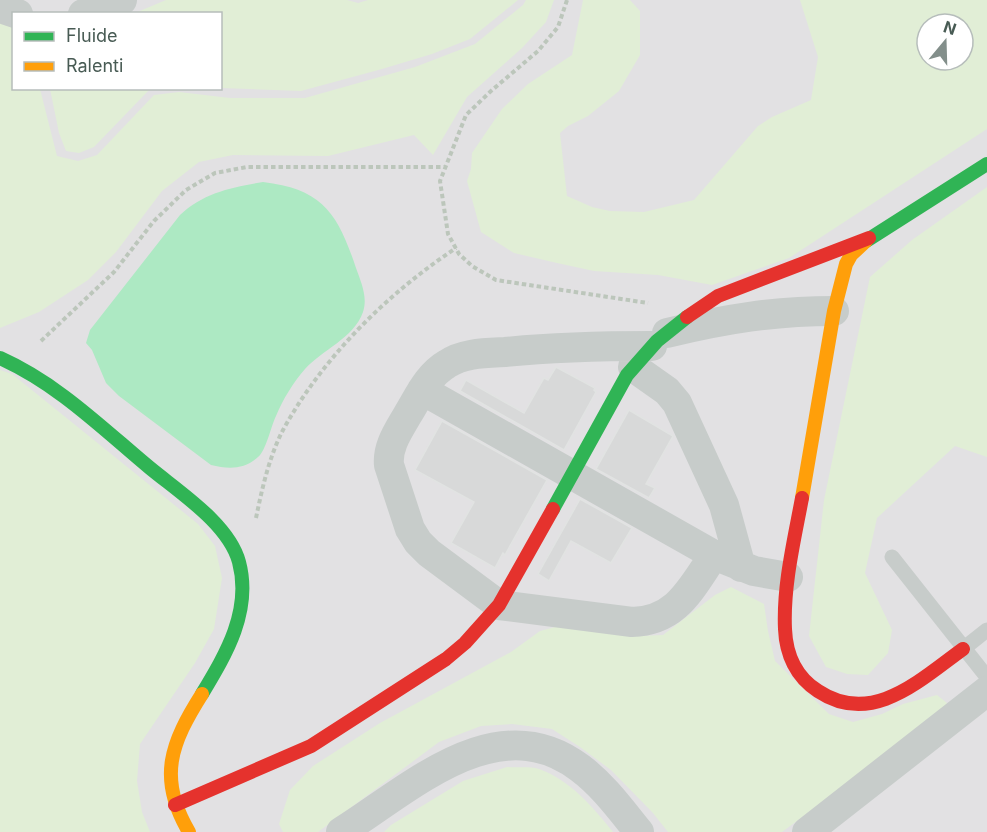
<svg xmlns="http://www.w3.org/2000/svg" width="987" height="832" font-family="Inter,sans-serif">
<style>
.education{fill:#e2e1e3;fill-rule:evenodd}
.green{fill:#e1eed6;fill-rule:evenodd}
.water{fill:#ade9c3}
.building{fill:#d8d9d9;stroke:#e1e3e2;stroke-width:1.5}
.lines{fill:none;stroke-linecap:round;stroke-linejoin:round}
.path{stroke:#bcc6bb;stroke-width:4;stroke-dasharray:4.5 3;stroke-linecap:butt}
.lane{stroke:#c7ccca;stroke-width:15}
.street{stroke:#c7ccca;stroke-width:30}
.fast{stroke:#30b455;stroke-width:14}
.slow{stroke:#ff9f0a;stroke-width:14}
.jam{stroke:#e5322d;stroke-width:14}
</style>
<rect width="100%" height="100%" fill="#f0f0f0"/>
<path class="education" d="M0,0H987V832H0ZM14,14H220V88H14ZM927,24H963V60H927Z"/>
<path class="green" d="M166,0H347L358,3L368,0H518L470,39L432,54L382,69L301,91L221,88L220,14L135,13Z
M526,0H554L546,22L522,48L467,97L433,155L414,135L328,156L233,155L199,162L162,191L116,252L88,280L39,312L0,328V21L13,24L14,88L40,89L57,156L78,161L97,155L154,95L179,92L230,98H305L415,67L475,44L523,5Z
M583,0H630L640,11V55L619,91L588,116L568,126L560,133L567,196L592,207L610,211L644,212L694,200L758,126L772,117L811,100L818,57L800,0H987V129L789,258L712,285L658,275L594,271L557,263L514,253L481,232L467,181L471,169L472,153L502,109L528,84L572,55ZM927,24H963V60H927Z
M50,89H150L94,147L79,153L66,151L59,133Z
M987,187V457L955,446L877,518L865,573L892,630L888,653L868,675L847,674L826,667L809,636L824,500L870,277L912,240Z
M0,370L12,374L198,524L215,546L222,578L214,629L195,663L140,744L137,781L142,812L150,832H0Z
M731,587L764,604L768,631L775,661L829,714L853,722L882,714L903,704L937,695L947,703L939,716L782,832H668L653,813L611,770L580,747L552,729L512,724L481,726L439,742L318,832H283L279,824L290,790L313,766L380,723L511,652L540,631L559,626L641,636L663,635L715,595Z
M507,767C517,768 530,766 539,769C570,780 593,807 613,832H384L391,825L463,781Z"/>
<path class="water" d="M263,182C323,189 338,214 356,268C361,282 368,297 363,312C354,338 322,350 305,369C293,383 283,399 276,416C271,426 266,451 258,457C244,470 228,469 211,465L119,396L106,383L92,350L86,343L90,330L180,215C203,193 232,187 263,182Z"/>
<path class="building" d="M556,367L595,388L594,390L596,392L564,450L460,391L466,380L524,413L544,378L548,380Z
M629,410L673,436L646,484L655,488L649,498L596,469Z
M442,421L547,480L505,555L503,553L495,568L451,543L474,502L415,470Z
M580,499L632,528L611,563L571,541L549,581L538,574Z"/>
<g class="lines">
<path class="path" d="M567,0L558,27L538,51L491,91L466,115L440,181L448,234L459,254L472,266L496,280L648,303
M41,341L114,272L154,221L186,190L215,173L247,167H445
M256,518C262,489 269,457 283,430C323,357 387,294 456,248"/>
<path class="lane" d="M892,557L987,677
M963,649L987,630"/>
<path class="street" d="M0,8L18,14
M83,14L122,0
M667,333C725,319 774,311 834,311
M652,346C602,346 554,347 505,352C485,353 463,353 447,364C428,375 419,396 408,414C399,430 387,446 389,465L410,529L418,542L429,553L499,605L632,622C677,621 691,588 714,555
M633,367L667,391L677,403L724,505L741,567
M422,390L714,555L754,571L788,577
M341,832C410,789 497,705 580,768C603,785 621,810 639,832
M807,832L987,691"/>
<path class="fast" d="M866,241L987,164
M0,358C58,384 102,428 150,468C179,492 229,524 239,562C252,611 226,654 202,694
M553,509L627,375L657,341L687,317"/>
<path class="slow" d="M802,498L834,311L846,264L851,255L866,241
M189,832C157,778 171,743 202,694"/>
<path class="jam" d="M687,317L718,296L869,238
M802,498C794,541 783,586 785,629C786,654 796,677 818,691C872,727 920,680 963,649
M175,805L311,746L446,659L465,643L499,605L553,509"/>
</g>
<rect x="12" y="12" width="210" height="78" fill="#ffffff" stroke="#b6bdbb" stroke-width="1.5"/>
<rect x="24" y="32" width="30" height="9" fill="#30b455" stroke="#b6bdbb" stroke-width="1.5"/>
<text x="66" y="42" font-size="18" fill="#485b54">Fluide</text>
<rect x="24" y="62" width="30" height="9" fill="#ff9f0a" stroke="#b6bdbb" stroke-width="1.5"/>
<text x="66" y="72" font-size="18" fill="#485b54">Ralenti</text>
<g transform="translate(945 42) rotate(19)"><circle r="28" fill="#ffffff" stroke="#b6bdbb" stroke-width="1.5"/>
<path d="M0-4.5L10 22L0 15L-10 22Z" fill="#838f8b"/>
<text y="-9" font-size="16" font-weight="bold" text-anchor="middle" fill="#485b54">N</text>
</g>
</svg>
